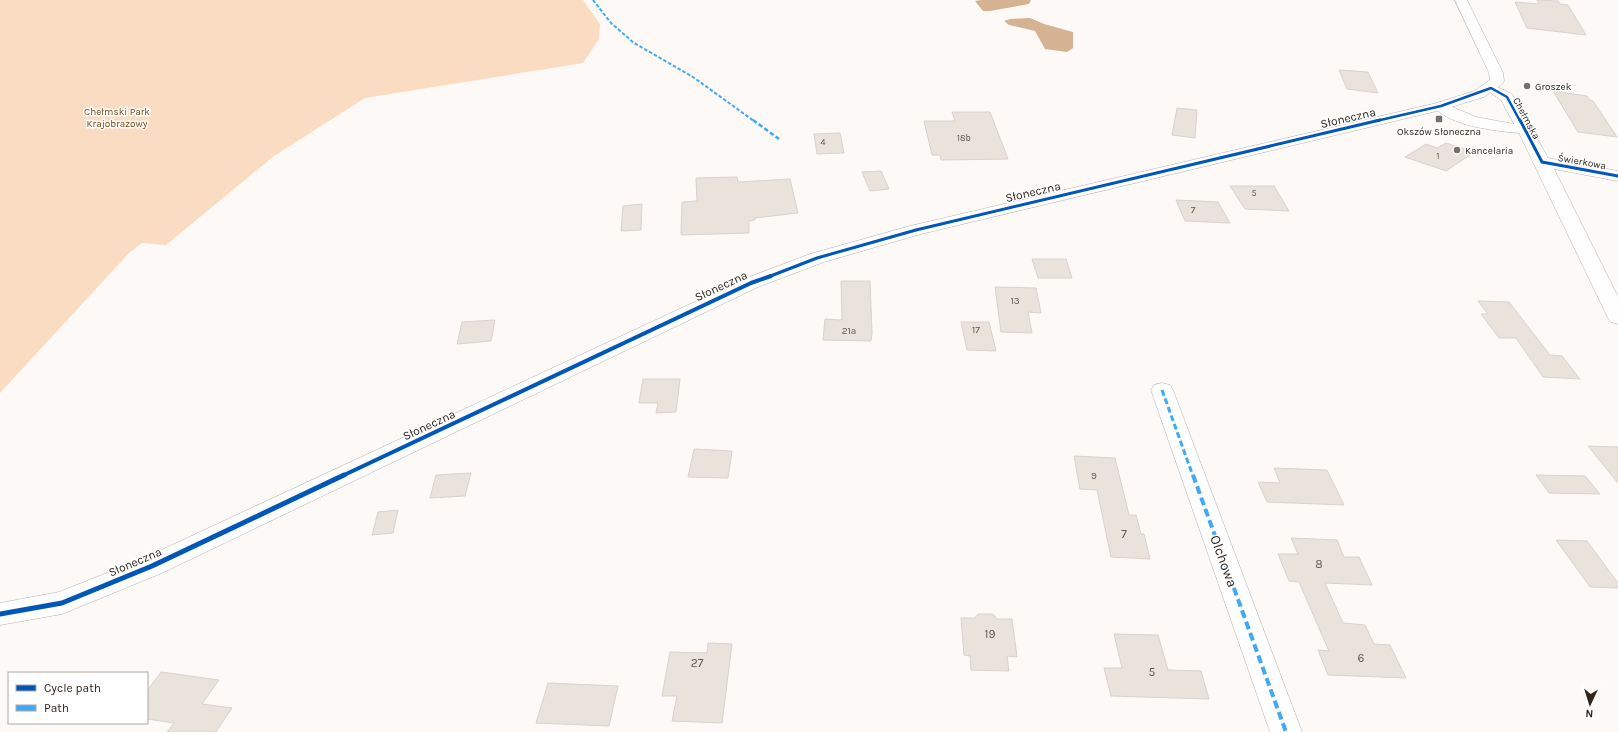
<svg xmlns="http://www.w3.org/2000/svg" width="1618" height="732" font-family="Karla,sans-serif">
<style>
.green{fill:#fadcc3}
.water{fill:#d4b292}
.building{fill:#eae3dc;stroke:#d9d2cd}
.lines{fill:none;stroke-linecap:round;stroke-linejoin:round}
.minor-casing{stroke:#b7b1ac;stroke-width:1}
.tertiary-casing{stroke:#b7b1ac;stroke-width:1}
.secondary-casing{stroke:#b7b1ac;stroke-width:1}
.minor{fill:#fffefe;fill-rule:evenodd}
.tertiary{fill:#fffefe;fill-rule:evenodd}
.secondary{fill:#fffefe;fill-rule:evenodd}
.quiet-far3{stroke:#3fa9f5;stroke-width:2;stroke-dasharray:3.5 2;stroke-linecap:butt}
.quiet-far2{stroke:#3fa9f5;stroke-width:2.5;stroke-dasharray:4.5 2.5;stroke-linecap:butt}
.quiet-far1{stroke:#3fa9f5;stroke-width:3;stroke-dasharray:6 3;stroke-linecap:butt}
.quiet{stroke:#3fa9f5;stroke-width:4;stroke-dasharray:8 4;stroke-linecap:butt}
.cycleway-far3-casing{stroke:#fff;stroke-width:4}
.cycleway-far2-casing{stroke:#fff;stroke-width:5}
.cycleway-far1-casing{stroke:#fff;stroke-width:6}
.cycleway-casing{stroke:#fff;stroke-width:8}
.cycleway-far3{stroke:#0057b8;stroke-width:2.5}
.cycleway-far2{stroke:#0057b8;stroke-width:3}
.cycleway-far1{stroke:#0057b8;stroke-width:4}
.cycleway{stroke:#0057b8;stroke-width:5}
.poi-dot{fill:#776f68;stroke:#fff;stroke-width:1.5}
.labels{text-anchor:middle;stroke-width:3;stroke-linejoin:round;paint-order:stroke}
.far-number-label{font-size:9px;fill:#60564d}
.far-poi-label{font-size:10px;fill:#30251b;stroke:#fff;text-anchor:start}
.far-park-label{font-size:10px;fill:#744510;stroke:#fff}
.far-street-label{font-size:10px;fill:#30251b;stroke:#fff}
.number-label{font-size:10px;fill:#60564d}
.street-label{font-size:12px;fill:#30251b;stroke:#fff}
.near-number-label{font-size:12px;fill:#60564d}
.near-street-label{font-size:14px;fill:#30251b;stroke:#fff}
</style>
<rect width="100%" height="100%" fill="#fcf9f7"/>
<path class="green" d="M0,0H583L600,24L599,39L583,63L365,98L274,156L166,245L142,243L129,253L0,393Z"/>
<path class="water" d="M982,0H1031L1029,4L990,11H983L975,1Z
M1030,18L1044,24L1073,32V48L1067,52L1045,49L1035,31L1009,25L1004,21L1010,19Z"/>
<path class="building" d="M1537,0L1558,1L1560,4L1568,5L1586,35L1527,28L1515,2L1539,4Z
M1339,70L1368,72L1378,93L1347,89Z
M1553,91L1587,96L1590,100L1593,101L1617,137L1578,132Z
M1177,108L1197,110L1195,138L1172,135Z
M952,112H990L1008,159L941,160L940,155H932L924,121H955Z
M840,133L844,153L817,154L814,134Z
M1446,143L1471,151L1467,154L1470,155L1446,171L1405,157L1426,144L1437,148Z
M881,171L889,189L870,191L862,172Z
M737,177L738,182L790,179L798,213L755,218V220L749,221V233L681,235L682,202L697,201L696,178Z
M1230,186H1274L1289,211L1245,209Z
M1176,200L1218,202L1230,223L1185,221Z
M642,204L641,230L621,231L623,206Z
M1032,259H1066L1072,278H1038Z
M841,281H870L872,333L871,341L823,340L825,319L842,320Z
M995,287L1036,288L1041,313L1028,312L1032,333L1001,332Z
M1478,301L1509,302L1550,355L1562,356L1580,379L1543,377L1516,338H1499L1481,314H1488Z
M495,320L491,341L457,344L462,322Z
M961,322H989L996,351L967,350Z
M643,379H680L676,412L656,413L658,403H639Z
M1588,446L1618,447V483Z
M694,449L732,451L728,478L688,477Z
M1074,456L1115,458L1129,515H1136L1141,534H1144L1150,559L1111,557L1097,490L1080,489Z
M1274,468L1327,470L1344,505L1267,502L1258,482L1280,483Z
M471,473L465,496L430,498L436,475Z
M1536,475L1585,476L1600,494L1549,493Z
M398,510L393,533L372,535L378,512Z
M1291,538L1337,540L1344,557H1359L1372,585L1325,583L1343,623L1365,625L1374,644L1390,645L1406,678L1328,675L1318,650L1329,651L1325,642L1299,582L1289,581L1278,554H1298Z
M1556,540L1587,541L1618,583V588L1590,587Z
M978,614H993L997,619H1012L1017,657L1007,656L1009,671L971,670L970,656L964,655L961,618H975Z
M1114,634L1158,635L1168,670L1201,671L1209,699L1111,696L1104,668H1122Z
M708,643L732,644L722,723L672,721L677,696H662L670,652L707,653Z
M161,672L219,680L202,704L232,708L216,732H167L174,723L147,719V691Z
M548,683L618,686L609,726L536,723Z"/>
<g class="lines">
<g class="minor-casing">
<path id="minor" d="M1162,383L1170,385L1173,390L1302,732H1270L1151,390L1154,385Z"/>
</g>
<g class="tertiary-casing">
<path id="tertiary" d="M1491,84L1512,94L1548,158L1618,171V181L1554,169L1618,297V324L1611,322L1608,318L1519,133C1496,131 1448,126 1434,106L1436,103L1441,102L1476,117L1514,124L1501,100L1484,88L1486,85Z"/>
</g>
<g class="secondary-casing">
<path id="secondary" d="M1455,0H1467L1503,73L1504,81L1502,84L1484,97L1441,110L921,234L824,262L758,287L162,573L62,614L0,625V603L59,592L142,559L744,279L810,254L910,226L1437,103L1474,91L1490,80L1489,73Z"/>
</g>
<use href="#minor" class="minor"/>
<use href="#tertiary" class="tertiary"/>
<use href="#secondary" class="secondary"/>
<path class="quiet-far3" d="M593,0L611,23L634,43L693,77L754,121"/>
<path class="quiet-far2" d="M753,120L779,139"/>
<path class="quiet-far1" d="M1162,390L1193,476"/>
<path class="quiet" d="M1193,475L1286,732"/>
<g class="cycleway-far3-casing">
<path id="cycleway-far3" d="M1376,121L1441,106L1491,88L1507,97L1520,121"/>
</g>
<g class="cycleway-far2-casing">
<path id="cycleway-far2" d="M1520,120L1542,162L1618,176
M768,277L817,258L916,230L1380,120"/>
</g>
<g class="cycleway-far1-casing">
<path id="cycleway-far1" d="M342,476L751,283L771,276"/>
</g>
<g class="cycleway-casing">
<path id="cycleway" d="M0,614L62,603L152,566L344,475"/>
</g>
<use href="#cycleway-far3" class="cycleway-far3"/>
<use href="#cycleway-far2" class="cycleway-far2"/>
<use href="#cycleway-far1" class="cycleway-far1"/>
<use href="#cycleway" class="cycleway"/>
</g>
<g class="poi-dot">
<circle cx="1527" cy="86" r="4"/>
<rect x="1435" y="115" width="8" height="8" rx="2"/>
<circle cx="1457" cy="150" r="4"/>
</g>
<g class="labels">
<g class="far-number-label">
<text x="964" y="141">18b</text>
<text x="823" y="145">4</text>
<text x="1438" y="159">1</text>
<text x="1254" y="196">5</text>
</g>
<g class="far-poi-label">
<text x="1535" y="90">Groszek</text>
<text x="1439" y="135" text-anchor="middle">Okszów Słoneczna</text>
<text x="1465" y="154">Kancelaria</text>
</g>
<g class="far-park-label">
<text x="117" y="115">Chełmski Park<tspan x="117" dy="12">Krajobrazowy</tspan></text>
</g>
<g class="far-street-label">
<text transform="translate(1527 118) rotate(62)" y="4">Chełmska</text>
<text transform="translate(1582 161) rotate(10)" y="4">Świerkowa</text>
</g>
<g class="number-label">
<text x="1193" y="213">7</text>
<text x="1015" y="304">13</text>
<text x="976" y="333">17</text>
<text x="849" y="334">21a</text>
<text x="1094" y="479">9</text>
</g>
<g class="street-label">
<text transform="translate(1348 118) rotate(-13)" y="4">Słoneczna</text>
<text transform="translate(1033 192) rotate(-13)" y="4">Słoneczna</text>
<text transform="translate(721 286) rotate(-25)" y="4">Słoneczna</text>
<text transform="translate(429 425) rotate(-25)" y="4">Słoneczna</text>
<text transform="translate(135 562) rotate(-23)" y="4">Słoneczna</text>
</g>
<g class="near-number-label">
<text x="1124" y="538">7</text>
<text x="1319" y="568">8</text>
<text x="990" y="638">19</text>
<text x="1361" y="662">6</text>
<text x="697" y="667">27</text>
<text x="1152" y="676">5</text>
</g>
<g class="near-street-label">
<text transform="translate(1224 561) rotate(70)" y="5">Olchowa</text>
</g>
</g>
<rect x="8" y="672" width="140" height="52" fill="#ffffff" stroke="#aca8a4"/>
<rect x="16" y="685" width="20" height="6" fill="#0057b8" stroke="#aca8a4"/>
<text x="44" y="692" font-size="12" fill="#30251b">Cycle path</text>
<rect x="16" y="705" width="20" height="6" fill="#3fa9f5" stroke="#aca8a4"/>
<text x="44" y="712" font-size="12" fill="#30251b">Path</text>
<g transform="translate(1590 704) rotate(184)" stroke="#ffffff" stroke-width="3" paint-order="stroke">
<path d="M0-3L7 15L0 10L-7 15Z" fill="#30251b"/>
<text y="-6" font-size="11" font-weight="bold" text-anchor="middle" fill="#30251b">N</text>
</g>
</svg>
